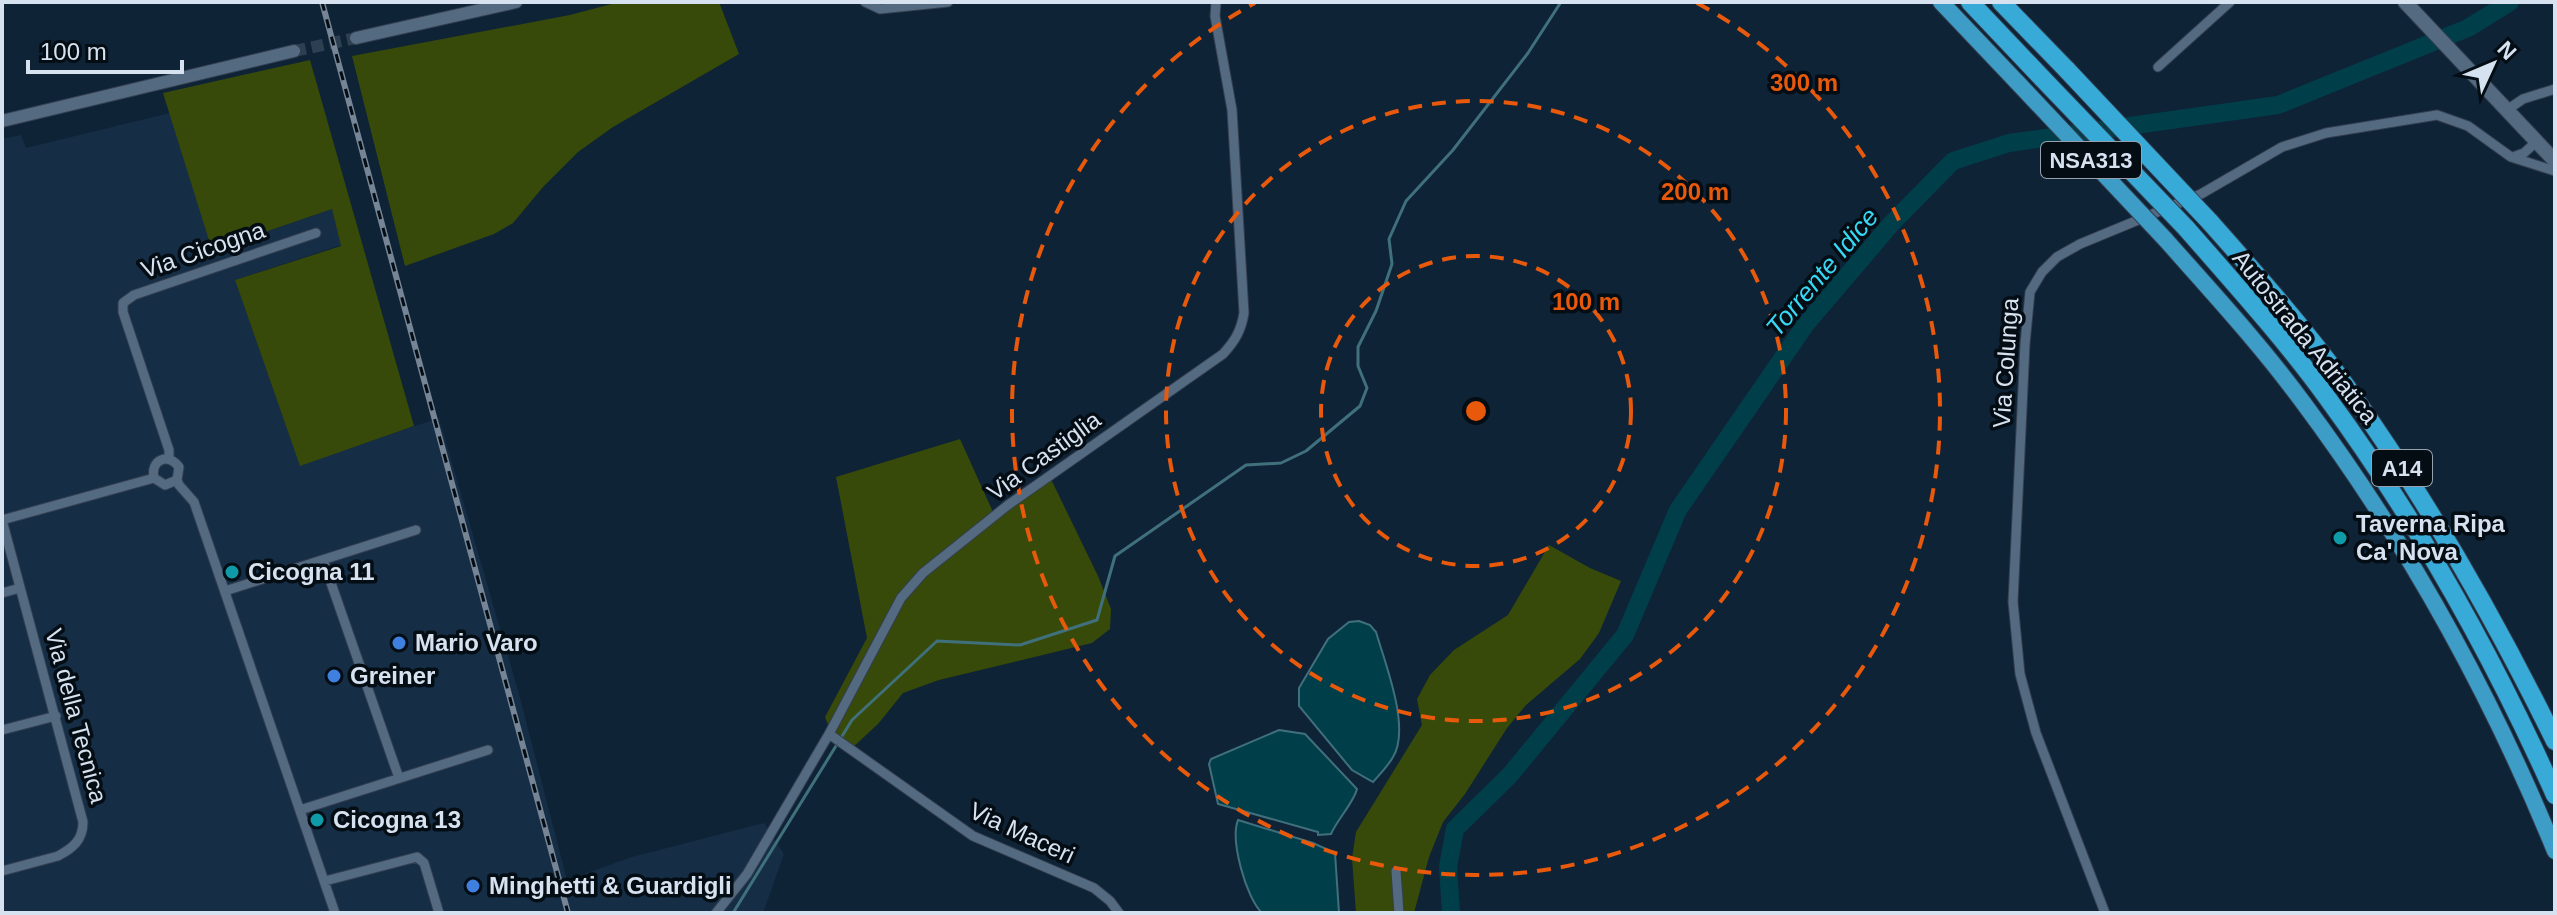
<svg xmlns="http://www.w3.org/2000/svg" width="2557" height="915" font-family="Arial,sans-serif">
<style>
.built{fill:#152e45}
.green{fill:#374a09}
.water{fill:#003f4a;stroke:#40707c;stroke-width:2}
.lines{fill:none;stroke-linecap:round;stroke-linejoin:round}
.stream{stroke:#40707c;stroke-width:3}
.river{stroke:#003f4a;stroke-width:18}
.tertiary-tunnel{stroke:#2d4052;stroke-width:12;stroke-dasharray:12 6;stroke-linecap:butt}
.minor-casing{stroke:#333f50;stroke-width:11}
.tertiary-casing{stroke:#333f50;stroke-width:14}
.secondary-casing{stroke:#333f50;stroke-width:16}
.trunk-casing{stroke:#333f50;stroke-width:18}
.motorway-casing{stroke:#333f50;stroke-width:20}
.minor{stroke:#546a81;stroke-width:9}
.tertiary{stroke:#546a81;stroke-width:12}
.secondary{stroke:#546a81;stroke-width:14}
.trunk{stroke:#3e9dc6;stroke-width:16}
.motorway{stroke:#38aad7;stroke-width:18}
.rail-casing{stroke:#768596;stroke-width:6}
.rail{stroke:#040c14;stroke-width:3;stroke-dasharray:9;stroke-linecap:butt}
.trunk-bridge-casing{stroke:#333f50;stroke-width:18;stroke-linecap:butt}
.motorway-bridge-casing{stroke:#333f50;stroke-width:20;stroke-linecap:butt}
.trunk-bridge{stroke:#3e9dc6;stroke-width:16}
.motorway-bridge{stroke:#38aad7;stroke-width:18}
.ring{fill:none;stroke:#e8590c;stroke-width:4;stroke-dasharray:14 10}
.culture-dot{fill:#0f9aa8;stroke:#040c14;stroke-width:3}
.shop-dot{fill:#3f7fe0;stroke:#040c14;stroke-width:3}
.labels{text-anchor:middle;stroke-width:7;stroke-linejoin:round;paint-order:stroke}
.shield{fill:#040c14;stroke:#97a2ae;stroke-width:2}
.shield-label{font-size:22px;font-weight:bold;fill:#d6e2f0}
.street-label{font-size:24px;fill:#d6e2f0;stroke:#040c14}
.poi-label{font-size:24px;font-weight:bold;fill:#d6e2f0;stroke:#040c14;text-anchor:start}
.water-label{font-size:26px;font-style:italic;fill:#37d8f4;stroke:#040c14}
.centre{fill:#e8590c;stroke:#040c14;stroke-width:4}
.ring-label{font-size:24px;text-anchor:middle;font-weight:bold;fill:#e8590c;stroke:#040c14;stroke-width:7;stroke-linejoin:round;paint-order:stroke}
</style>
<rect width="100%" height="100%" fill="#0f2336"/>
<path class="built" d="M170,113L213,250L332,209L341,245L235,280L300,465L439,418L519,694L567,880L632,857L764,823L784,854L763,913H2V139L21,135L26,148Z"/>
<path class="green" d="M619,2H719L739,54L613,127L578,152L543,187L513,223L494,234L405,266L352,56L570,15Z
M310,60L414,426L300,466L235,280L341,246L332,209L212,250L163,93Z
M960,439L993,512L1048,473L1098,576L1111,609L1110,629L1092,643L939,680L903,693L878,724L851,749L833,738L825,717L867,638L836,477Z
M1549,545L1590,568L1621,581L1599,633L1580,659L1526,705L1507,728L1465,794L1443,822L1429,857L1414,913H1356L1352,858L1356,832L1422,725L1417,699L1430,675L1454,650L1508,615Z"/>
<path class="water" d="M1359,621L1370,625L1376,632C1385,663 1411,728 1393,757C1388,766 1380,774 1373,782L1352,770L1299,706V688L1328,639L1349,622Z
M1279,730L1305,734L1357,789C1354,802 1337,820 1331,834L1318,835V832L1218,804L1209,764L1211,759Z
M1238,820L1313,843L1335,853L1339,913H1262C1246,898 1230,840 1238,820Z"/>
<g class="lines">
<path class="stream" d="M733,913L852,720L937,641L1020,645L1097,620L1115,556L1246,465L1281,463L1306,451L1360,406L1367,388L1358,366V347L1376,311L1392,264L1389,239L1406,201L1453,150L1528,53L1561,2"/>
<path class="river" d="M1451,913L1448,867L1455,829L1510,775L1625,635L1678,510L1806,324L1892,223L1953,161L2009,143L2278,105L2468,28L2510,2"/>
<path class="tertiary-tunnel" d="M294,51L356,38"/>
<g class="minor-casing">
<path id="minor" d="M865,2L880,9L948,2
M2158,67L2230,2
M2507,110L2523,99L2555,89
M2513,157L2524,153L2537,141
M169,459V450L123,312V303L134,295L316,233
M154,478C150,460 168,452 179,467L177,480L179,485L194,502L335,913
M154,478L165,485L177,480
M2,520L83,822C83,840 73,848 58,856L2,871
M2,520L154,478
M323,560L399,778
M225,591L416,530
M2,593L20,588
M2,730L56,716
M829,734L973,836L1094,888L1110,901L1119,913
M300,810L488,750
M1396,871L1399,913
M325,881L417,857L424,863L439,913
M716,913L747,874L829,734L901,598L923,573L1008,505L1223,354C1235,341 1241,331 1244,313L1232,110L1215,16L1216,2
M2105,913L2036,733L2020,674L2013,602L2025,344L2030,292L2042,272L2057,257L2080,244L2201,194L2282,147L2326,133L2437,115L2468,126L2511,157L2555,171"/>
</g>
<g class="tertiary-casing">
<path id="tertiary" d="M356,38L516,2
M2,121L294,51"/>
</g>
<g class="secondary-casing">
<path id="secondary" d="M2405,2L2555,161"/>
</g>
<g class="trunk-casing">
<path id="trunk" d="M1941,2L2017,82
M2165,239C2212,292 2260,344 2302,401C2405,539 2490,692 2555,851"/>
</g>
<g class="motorway-casing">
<path id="motorway" d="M1970,2L2042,78
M2001,2L2067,70
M2210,222C2257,275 2304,328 2346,386C2426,498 2494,617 2555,741
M2186,228C2234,283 2283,337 2326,396C2417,520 2492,654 2555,795"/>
</g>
<use href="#minor" class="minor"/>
<use href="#tertiary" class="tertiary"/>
<use href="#secondary" class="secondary"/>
<use href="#trunk" class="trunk"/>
<use href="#motorway" class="motorway"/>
<g class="rail-casing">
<path id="rail" d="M322,2L568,913"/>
</g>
<use href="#rail" class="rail"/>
<g class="trunk-bridge-casing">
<path id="trunk-bridge" d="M2017,82L2165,239"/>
</g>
<g class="motorway-bridge-casing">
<path id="motorway-bridge" d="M2067,70L2210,222
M2042,78L2186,228"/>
</g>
<use href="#trunk-bridge" class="trunk-bridge"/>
<use href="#motorway-bridge" class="motorway-bridge"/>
</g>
<g class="ring">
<circle cx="1476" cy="411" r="155"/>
<circle cx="1476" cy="411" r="310"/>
<path d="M1697 3A464 464 0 1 1 1255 3"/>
</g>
<g class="culture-dot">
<circle cx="2340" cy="538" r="8"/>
<circle cx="232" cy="572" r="8"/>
<circle cx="317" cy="820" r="8"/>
</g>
<g class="shop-dot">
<circle cx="399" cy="643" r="8"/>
<circle cx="334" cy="676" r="8"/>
<circle cx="473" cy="886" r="8"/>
</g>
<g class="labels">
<g class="shield">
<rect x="2041" y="142" width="100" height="36" rx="6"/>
<rect x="2372" y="450" width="60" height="36" rx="6"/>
</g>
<g class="shield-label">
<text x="2091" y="168">NSA313</text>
<text x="2402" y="476">A14</text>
</g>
<g class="street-label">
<text transform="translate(203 250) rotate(-19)" y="8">Via Cicogna</text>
<text transform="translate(2305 337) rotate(51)" y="8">Autostrada Adriatica</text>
<text transform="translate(2006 363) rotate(-86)" y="8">Via Colunga</text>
<text transform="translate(1044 456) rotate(-36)" y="8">Via Castiglia</text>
<text transform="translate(76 716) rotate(75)" y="8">Via della Tecnica</text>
<text transform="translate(1022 833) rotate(25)" y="8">Via Maceri</text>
</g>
<g class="poi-label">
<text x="2356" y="532">Taverna Ripa<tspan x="2356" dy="28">Ca' Nova</tspan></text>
<text x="248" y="580">Cicogna 11</text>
<text x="415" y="651">Mario Varo</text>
<text x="350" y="684">Greiner</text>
<text x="333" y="828">Cicogna 13</text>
<text x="489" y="894">Minghetti &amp; Guardigli</text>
</g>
<g class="water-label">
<text transform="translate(1822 272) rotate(-50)" y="9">Torrente Idice</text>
</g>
</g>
<circle cx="1476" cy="411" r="12" class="centre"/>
<g class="ring-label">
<text x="1804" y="91">300 m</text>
<text x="1695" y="200">200 m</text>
<text x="1586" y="310">100 m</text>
</g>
<rect width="2557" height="915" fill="none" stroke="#d6e2f0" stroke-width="8"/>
<g transform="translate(2493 64) rotate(46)" stroke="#040c14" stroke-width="6" paint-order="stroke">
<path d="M0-6L14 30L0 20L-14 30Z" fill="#d6e2f0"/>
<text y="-12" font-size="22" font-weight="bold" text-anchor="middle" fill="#d6e2f0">N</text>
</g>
<path d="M28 60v12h154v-12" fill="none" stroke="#d6e2f0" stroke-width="4"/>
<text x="40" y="60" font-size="24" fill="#d6e2f0" stroke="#040c14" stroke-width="6" paint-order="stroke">100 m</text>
</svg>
